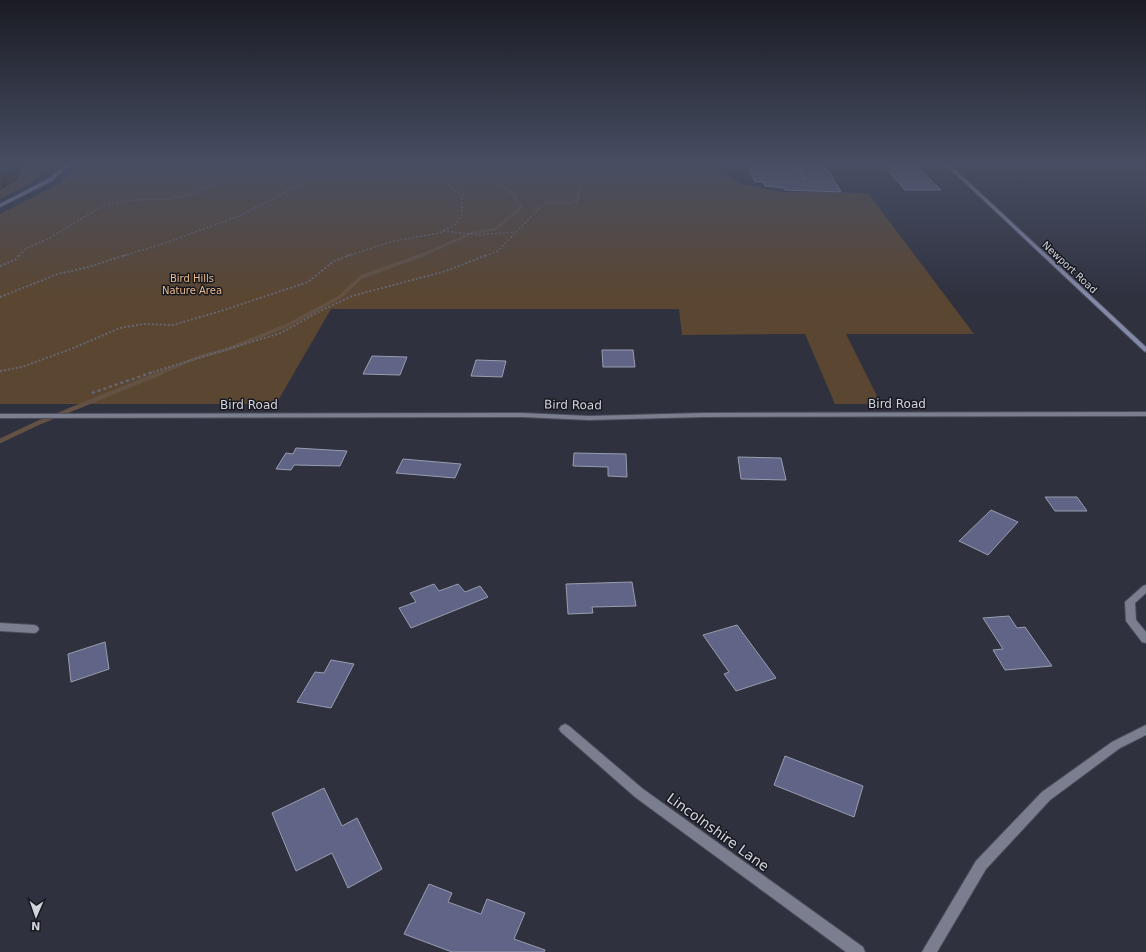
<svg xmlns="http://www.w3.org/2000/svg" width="1146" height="952" font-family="'DejaVu Sans',sans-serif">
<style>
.green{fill:#5b4631}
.water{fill:#331b01;stroke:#635243}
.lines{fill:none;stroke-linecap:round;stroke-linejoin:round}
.stream-far2{stroke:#635243;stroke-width:3}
.stream-far1{stroke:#635243;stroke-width:3.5}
.stream{stroke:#635243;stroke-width:4.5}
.building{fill:#606588;stroke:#9a9dae}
.lane-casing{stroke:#4b4d58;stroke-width:2}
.street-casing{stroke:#4b4d58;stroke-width:2}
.secondary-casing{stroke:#4b4d58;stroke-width:2}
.path-far2{stroke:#646672;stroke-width:1.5;stroke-dasharray:2 2;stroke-linecap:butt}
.path-far1{stroke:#646672;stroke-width:2;stroke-dasharray:2 2;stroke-linecap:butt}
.path{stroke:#646672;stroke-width:2.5;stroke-dasharray:3 3;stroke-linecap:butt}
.lane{fill:#7b7e8e;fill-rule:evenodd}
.street{fill:#7b7e8e;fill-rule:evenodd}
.secondary{fill:#8489aa;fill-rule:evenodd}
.labels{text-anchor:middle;stroke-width:3;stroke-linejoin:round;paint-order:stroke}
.far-street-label{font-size:10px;fill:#d2d4dc;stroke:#181920}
.far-park-label{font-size:10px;fill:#ebba8a;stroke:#181920}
.street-label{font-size:12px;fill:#d2d4dc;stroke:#181920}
.near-street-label{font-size:14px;fill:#d2d4dc;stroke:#181920}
</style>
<rect width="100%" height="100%" fill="#2f313f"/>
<path class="green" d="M24,164H54L29,184L0,199V191L18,180Z
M82,164H708L742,184L781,192L868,193L974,334H846L881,404H835L805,334L682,335L679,309H331L276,404H0V214L58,184Z"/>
<path class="water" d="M0,164H24L18,180L0,191Z"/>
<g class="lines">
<path class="stream-far2" d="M420,256L472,233L496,229L521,207L513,194L499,185L498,170L492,164"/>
<path class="stream-far1" d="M160,373L199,357L228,349L286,326L340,297L361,277L422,255"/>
<path class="stream" d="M0,441L38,423L163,372"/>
</g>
<path class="building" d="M749,164H793L803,182H808V180L800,164H821L826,171H829L841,192L785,190L784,188L765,186L763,182H755L749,169H752Z
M882,164H914L941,190H905Z
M602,350H633L635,367H603Z
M372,356L407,357L400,375L363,374Z
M476,360L506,361L502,377L471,376Z
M296,448L347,451L340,466L294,465L291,470L276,469L286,453L293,454Z
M574,453L626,454L627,477L608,476V467L573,466Z
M738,457L781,458L786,480L741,479Z
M403,459L461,464L455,478L396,473Z
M1045,497H1077L1087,511H1055Z
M991,510L1018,522L988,555L959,541Z
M632,582L636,606L592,607L593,613L568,614L566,584Z
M434,584L439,591L458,584L465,592L480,586L488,597L411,628L399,608L416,602L410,593Z
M1009,616L1017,628L1025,627L1052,666L1005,670L993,650L1003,649L983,618Z
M737,625L776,678L736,691L724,674L729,672L703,635Z
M105,642L109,669L71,682L68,654Z
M331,660L354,664L331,708L297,702L315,672L324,673Z
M785,756L863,786L854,817L774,785Z
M324,788L342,826L357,818L382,869L348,888L332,853L296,871L272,813Z
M429,884L452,893L448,902L481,914L487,899L525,913L514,939L545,950L544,952H452L404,934Z"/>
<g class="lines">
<g class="lane-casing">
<path id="lane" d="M1146,585V593L1135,603L1136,620L1146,632V643L1142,642L1126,621L1125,602L1143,586Z
M0,623L34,625L37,626L39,629L37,632L34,633L0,631Z"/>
</g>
<g class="street-casing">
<path id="street" d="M794,164H798L807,181H803Z
M1146,412V416L703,417L589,420L522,417L0,418V414L522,413L589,416L703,413Z
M565,724L569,726L643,789L863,947L865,952H846L635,797L561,732L559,729L561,726Z
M1146,725V735L1120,748L1050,800L986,869L937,952H922L976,861L1042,792L1112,742Z"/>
</g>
<g class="secondary-casing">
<path id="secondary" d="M66,164H70L52,181L0,207V204L48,179Z
M945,164H949L1146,347V352L1144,351Z"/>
</g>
<path class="path-far2" d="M314,176L375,178L408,175
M443,231L479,235L515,232
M19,256L25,249L48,239L106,204L132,200L169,199L192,194L226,179L228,174L222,164
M123,256L165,243L239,216L301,184L313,176L321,164
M347,256L394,241L439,233L456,224L462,214V195C453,189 440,176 430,175C423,174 415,175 408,175L401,167V164
M485,256L498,251L544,203H568L577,201C581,186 585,176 573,164"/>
<path class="path-far1" d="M0,266L15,260L19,255
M0,297L58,274L88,267L126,255
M0,371L22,367L71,349L120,328L144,324L173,325L221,311L308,282L334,261L350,255
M149,373L281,333L318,312L352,296L446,271L487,255"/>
<path class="path" d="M92,393L153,372"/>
<use href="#lane" class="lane"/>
<use href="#street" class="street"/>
<use href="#secondary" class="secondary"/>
</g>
<linearGradient id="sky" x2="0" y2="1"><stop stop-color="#1a1b23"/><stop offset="0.55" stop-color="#474e63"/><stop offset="1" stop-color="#474e63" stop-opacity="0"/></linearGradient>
<rect width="1146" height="297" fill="url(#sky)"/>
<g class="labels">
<g class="far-street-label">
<text transform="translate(1070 267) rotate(43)" y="4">Newport Road</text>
</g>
<g class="far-park-label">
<text x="192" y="282">Bird Hills<tspan x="192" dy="12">Nature Area</tspan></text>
</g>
<g class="street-label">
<text x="897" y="408">Bird Road</text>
<text x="249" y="409">Bird Road</text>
<text transform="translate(573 405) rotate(1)" y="4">Bird Road</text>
</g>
<g class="near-street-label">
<text transform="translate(718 832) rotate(36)" y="5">Lincolnshire Lane</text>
</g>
</g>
<g transform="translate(36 916) rotate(182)" stroke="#181920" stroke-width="3" paint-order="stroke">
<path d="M0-3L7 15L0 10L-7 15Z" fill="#d2d4dc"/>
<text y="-6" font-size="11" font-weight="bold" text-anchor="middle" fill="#d2d4dc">N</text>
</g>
</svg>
